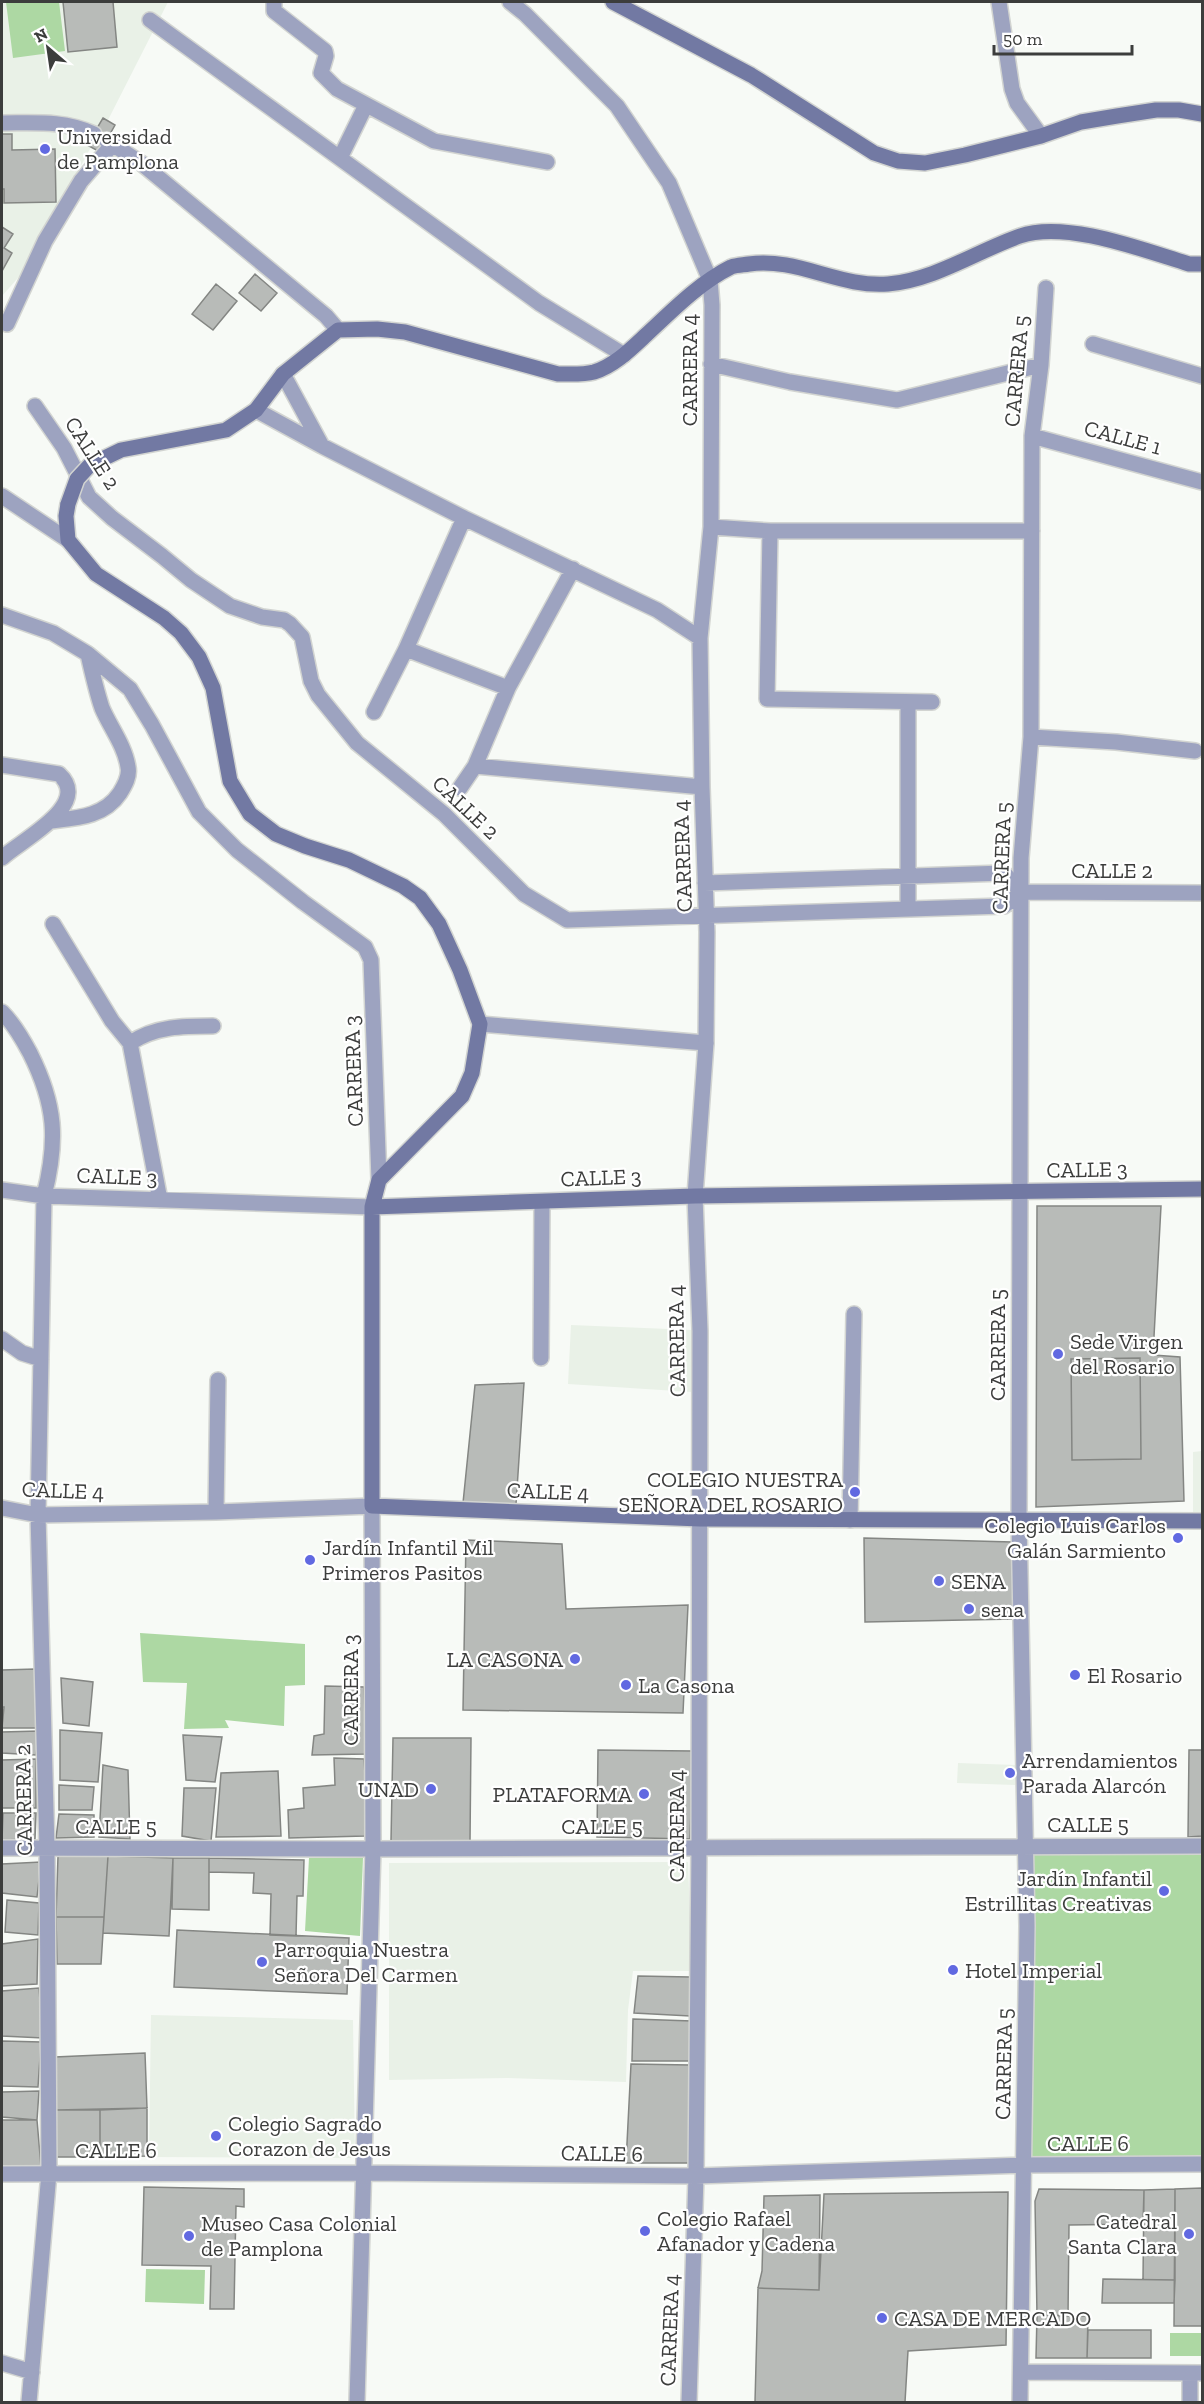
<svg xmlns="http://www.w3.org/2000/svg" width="1204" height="2404" font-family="'Zilla Slab',serif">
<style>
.built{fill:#e9f1e7}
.green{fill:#add8a3}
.building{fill:#b8bbb8;stroke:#848683;stroke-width:1.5}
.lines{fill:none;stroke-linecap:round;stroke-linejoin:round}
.pedestrian-casing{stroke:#d2d4d1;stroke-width:18}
.minor-casing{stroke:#d2d4d1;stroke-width:18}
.secondary-casing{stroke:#d2d4d1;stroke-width:18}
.pedestrian{stroke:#9da3c0;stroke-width:15}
.minor{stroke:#9da3c0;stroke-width:15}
.secondary{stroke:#7279a3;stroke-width:15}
.secondary-bridge-casing{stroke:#d2d4d1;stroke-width:18;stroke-linecap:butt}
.secondary-bridge{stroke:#7279a3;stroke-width:15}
.poi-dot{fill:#6169e1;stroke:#fff;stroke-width:2}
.labels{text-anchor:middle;stroke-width:4.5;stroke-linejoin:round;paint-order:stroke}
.poi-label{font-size:22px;fill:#3c3d3c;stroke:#fff;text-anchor:start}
.street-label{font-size:22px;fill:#3c3d3c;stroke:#fff}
</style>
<rect width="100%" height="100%" fill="#f7faf6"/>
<path class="built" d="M2,2H168L108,120L115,125L100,152L91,147L25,270L2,296Z
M571,1325L693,1330L692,1392L568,1384Z
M1202,1451V1512H1193V1452Z
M958,1763L1016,1765L1015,1785L957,1783Z
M688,1862L692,1971H633L628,2010L626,2082L507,2078L389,2080V1863Z
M151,2015L353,2020L355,2158L149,2157Z"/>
<path class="green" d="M6,2H59L65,51L13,58Z
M140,1633L305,1644V1685L285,1686L284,1726L225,1720L229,1728L184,1729L187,1683L143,1682Z
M1026,1846L1202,1848V2165H1023Z
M309,1858H363L360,1936L305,1931Z
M146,2269L205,2270L204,2304L145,2302Z
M1170,2333H1202V2356H1170Z"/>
<path class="building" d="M63,2H113L117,47L68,52Z
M103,118L115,125L100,152L87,145Z
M2,134H12V150L55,149L56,202L4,203V189H2Z
M2,227L13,234L4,248L12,253L2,271Z
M255,274L277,293L261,311L239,293Z
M216,284L237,301L213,330L192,314Z
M1037,1206H1161L1153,1355L1180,1357L1184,1501L1036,1507Z
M1140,1358L1141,1459L1072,1460L1071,1359Z
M524,1383L516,1504L463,1503L475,1385Z
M864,1538L1012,1542L1015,1619L865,1622Z
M466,1540L562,1544L566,1609L688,1605L683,1713L463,1710Z
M35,1669L38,1728H2L4,1707H2V1670Z
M61,1678L93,1682L89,1726L63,1723Z
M325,1686L364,1687L366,1754L312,1755L314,1736L324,1734Z
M60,1730L102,1733L98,1782L60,1780Z
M39,1731L36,1755L2,1753V1732Z
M183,1735L222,1737L215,1782L186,1780Z
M393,1738H471L470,1842L391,1841Z
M598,1750L693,1751L690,1839L597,1837Z
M1189,1750H1202V1836L1188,1837Z
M334,1758L364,1759L366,1790L365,1836L289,1838L288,1810L304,1808L303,1788L335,1785Z
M36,1759V1808H2V1760Z
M103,1765L128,1770L130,1839L99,1837Z
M278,1771L281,1836L216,1837L221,1773Z
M59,1785L94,1787L92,1810H59Z
M184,1788H216L211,1841L182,1836Z
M3,1813H36L35,1839L2,1840Z
M59,1814L94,1815V1837L56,1838Z
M58,1856H108L104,1917H56Z
M108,1856L173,1858L169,1936L103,1933Z
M173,1858H209V1910L172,1909Z
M209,1858L304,1860L303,1896H297L296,1936L270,1935L271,1894L253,1893L254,1873L209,1872Z
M41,1862L37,1897L2,1893V1864Z
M7,1900L39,1903L38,1935L5,1932Z
M56,1917H104L101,1964H57Z
M177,1930L349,1938L347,1994L174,1987Z
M38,1939L37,1984L2,1986V1944Z
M638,1976L690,1977V2016L634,2013Z
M39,1988L43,2038L2,2036V1991Z
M633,2019L692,2021L691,2061H632Z
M2,2041L41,2042L38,2087L2,2086Z
M145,2053L147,2108L56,2110L55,2057Z
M631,2064L690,2065V2163H626Z
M39,2091L37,2120L2,2117V2092Z
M147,2108V2156L100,2157V2110Z
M56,2110H100V2157H56Z
M2,2120H37L41,2167H2Z
M144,2187L244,2189V2207L236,2206L234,2309H210L211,2266L142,2265Z
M1202,2188V2326H1174L1175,2189Z
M1039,2189L1144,2190L1143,2224L1069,2225L1068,2316L1037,2315L1035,2201Z
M1175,2189V2280H1143L1144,2190Z
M1008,2192L1006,2345L908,2351L905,2402H755L758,2288L819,2290L824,2194Z
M820,2195L819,2290L758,2288L762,2271L764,2196Z
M1103,2279L1175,2280L1174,2303H1102Z
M1037,2315L1088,2316L1087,2358H1036Z
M1088,2330H1151V2358H1087Z"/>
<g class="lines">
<g class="pedestrian-casing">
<path id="pedestrian" d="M480,1024L706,1043"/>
</g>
<g class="minor-casing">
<path id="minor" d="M274,2V11L325,51L326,56L321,73L337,89L434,141L547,162
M510,2L525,14L617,106L669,183L710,280L712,305L711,527L700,638L702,787L707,932L706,1043L695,1196L700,1331L699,1848L696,2176L689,2402
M999,2L1012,89L1017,103L1041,136
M150,20L539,303L624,355
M2,123C34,123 64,120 94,134
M106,140L141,163L326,316L338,330
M340,158L366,105
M7,324L45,241L81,181L113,144
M1093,344L1202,376
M711,364L790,382L897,400L1041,365
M283,374L322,446
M35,406L64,448L89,497L112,518L162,556L191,580L230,606L262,617L284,620L290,624L302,637L311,681L318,695L357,743L444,814L524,894L567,920L1004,906L1021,892L1202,893
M256,410L322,446L464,518L657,610L700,638
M1032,436L1202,482
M2,496L68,540
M711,527L770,531H1032
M770,531L767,699L932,702
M2,615L53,633L88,654C92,672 96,690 102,708C110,727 125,746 128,767C130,776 125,785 120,793C104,817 77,818 51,821
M406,649L508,688
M88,654L130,689L152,725L199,812L237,850L303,902L365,947L371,960L379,1180
M374,712L406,649L464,518
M1031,737L1116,742L1195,751
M2,765L59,774C93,805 21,840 2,858
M475,766L702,787
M460,788L475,766L508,688L573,569
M705,883L1004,873L1021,892
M908,909V703
M53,924L112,1021L130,1043L160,1200
M2,1012C14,1024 22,1038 30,1053C56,1105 58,1140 44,1196L38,1515L47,1848L49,2173L29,2402
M130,1043C156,1026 183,1026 213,1026
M2,1190L44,1196L372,1207
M2,1339L22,1353L41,1359
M541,1358L542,1202
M2,1508L38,1515L216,1512L372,1506L373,1849L357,2402
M216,1512L218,1380
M850,1520L854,1314
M2,1848L373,1849L1202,1846
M2,2174L362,2173L696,2176L1023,2165L1202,2164
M2,2363L32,2372
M1021,2372L1202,2373
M1190,2373V2402
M1020,2402L1027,1926L1019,1521L1021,858L1031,737L1032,436L1041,365L1046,288"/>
</g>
<g class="secondary-casing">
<path id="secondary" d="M613,2L751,75L874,153L898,161L925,163L965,155L1041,136L1081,122L1117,116L1156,110H1179L1202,114
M90,465L121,450L226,430L256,410L283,374L338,330L377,329L405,332L558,374C570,374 583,375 594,372C614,366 631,349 646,335C672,311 699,283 731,267C737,265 743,265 749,264C797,257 840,288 888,284C935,280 977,251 1020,236C1066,220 1143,250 1189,264H1202
M68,504L66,516L68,540L96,574L164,618L181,633L199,657L213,688L230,781L250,814L276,834L305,846L349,860L403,886L420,898L439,924L460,970L480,1024L472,1073L462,1096L379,1180L372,1207V1506L700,1519L1202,1521
M372,1207L695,1196L1202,1189"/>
</g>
<use href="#pedestrian" class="pedestrian"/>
<use href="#minor" class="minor"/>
<use href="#secondary" class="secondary"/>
<g class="secondary-bridge-casing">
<path id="secondary-bridge" d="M68,504L77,479L90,465"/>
</g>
<use href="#secondary-bridge" class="secondary-bridge"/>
</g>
<g class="poi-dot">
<circle cx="45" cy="149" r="6"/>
<circle cx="1058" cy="1354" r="6"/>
<circle cx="855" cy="1492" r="6"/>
<circle cx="1178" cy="1538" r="6"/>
<circle cx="310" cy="1560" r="6"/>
<circle cx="939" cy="1581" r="6"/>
<circle cx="969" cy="1609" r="6"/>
<circle cx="575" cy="1659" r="6"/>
<circle cx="1075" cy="1675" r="6"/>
<circle cx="626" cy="1685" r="6"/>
<circle cx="1010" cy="1773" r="6"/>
<circle cx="431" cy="1789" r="6"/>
<circle cx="644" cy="1794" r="6"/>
<circle cx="1164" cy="1891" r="6"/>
<circle cx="262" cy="1962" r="6"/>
<circle cx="953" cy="1970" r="6"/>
<circle cx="216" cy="2136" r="6"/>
<circle cx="645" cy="2231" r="6"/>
<circle cx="1189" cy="2234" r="6"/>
<circle cx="189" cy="2236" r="6"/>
<circle cx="882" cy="2318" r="6"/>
</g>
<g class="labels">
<g class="poi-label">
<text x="57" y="144">Universidad<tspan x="57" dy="25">de Pamplona</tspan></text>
<text x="1070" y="1349">Sede Virgen<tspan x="1070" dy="25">del Rosario</tspan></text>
<text x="843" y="1487" text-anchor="end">COLEGIO NUESTRA<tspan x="843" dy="25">SEÑORA DEL ROSARIO</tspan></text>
<text x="1166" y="1533" text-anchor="end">Colegio Luis Carlos<tspan x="1166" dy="25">Galán Sarmiento</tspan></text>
<text x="322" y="1555">Jardín Infantil Mil<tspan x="322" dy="25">Primeros Pasitos</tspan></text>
<text x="951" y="1589">SENA</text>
<text x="981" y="1617">sena</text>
<text x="563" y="1667" text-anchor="end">LA CASONA</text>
<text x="1087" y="1683">El Rosario</text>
<text x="638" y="1693">La Casona</text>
<text x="1022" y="1768">Arrendamientos<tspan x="1022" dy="25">Parada Alarcón</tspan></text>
<text x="419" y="1797" text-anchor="end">UNAD</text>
<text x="632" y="1802" text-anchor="end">PLATAFORMA</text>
<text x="1152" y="1886" text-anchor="end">Jardín Infantil<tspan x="1152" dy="25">Estrillitas Creativas</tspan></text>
<text x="274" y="1957">Parroquia Nuestra<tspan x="274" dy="25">Señora Del Carmen</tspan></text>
<text x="965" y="1978">Hotel Imperial</text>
<text x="228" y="2131">Colegio Sagrado<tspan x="228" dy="25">Corazon de Jesus</tspan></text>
<text x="657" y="2226">Colegio Rafael<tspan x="657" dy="25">Afanador y Cadena</tspan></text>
<text x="1177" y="2229" text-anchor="end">Catedral<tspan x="1177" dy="25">Santa Clara</tspan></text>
<text x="201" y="2231">Museo Casa Colonial<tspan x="201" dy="25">de Pamplona</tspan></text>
<text x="894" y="2326">CASA DE MERCADO</text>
</g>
<g class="street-label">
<text transform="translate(689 370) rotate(-90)" y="8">CARRERA 4</text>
<text transform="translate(1016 371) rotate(-85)" y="8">CARRERA 5</text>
<text transform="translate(1123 437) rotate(15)" y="8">CALLE 1</text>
<text transform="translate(93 453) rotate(57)" y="8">CALLE 2</text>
<text transform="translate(466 807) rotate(43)" y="8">CALLE 2</text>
<text transform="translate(682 856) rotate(-92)" y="8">CARRERA 4</text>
<text transform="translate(1001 858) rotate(-88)" y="8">CARRERA 5</text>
<text x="1112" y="878">CALLE 2</text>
<text transform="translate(353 1071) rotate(-92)" y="8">CARRERA 3</text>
<text transform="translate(1087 1169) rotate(-1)" y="8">CALLE 3</text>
<text transform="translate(117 1176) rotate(2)" y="8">CALLE 3</text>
<text transform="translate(601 1177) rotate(-2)" y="8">CALLE 3</text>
<text transform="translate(676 1341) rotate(-91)" y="8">CARRERA 4</text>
<text transform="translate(997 1345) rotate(-90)" y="8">CARRERA 5</text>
<text transform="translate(63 1490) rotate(2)" y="8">CALLE 4</text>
<text transform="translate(548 1491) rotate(2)" y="8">CALLE 4</text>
<text transform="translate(350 1690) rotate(-90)" y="8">CARRERA 3</text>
<text transform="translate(23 1800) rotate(-91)" y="8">CARRERA 2</text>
<text x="1088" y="1832">CALLE 5</text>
<text x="116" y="1834">CALLE 5</text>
<text x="602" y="1834">CALLE 5</text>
<text transform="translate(676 1826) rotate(-90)" y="8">CARRERA 4</text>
<text transform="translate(1003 2064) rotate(-89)" y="8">CARRERA 5</text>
<text x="1088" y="2151">CALLE 6</text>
<text x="116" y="2158">CALLE 6</text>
<text transform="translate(602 2153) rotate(1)" y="8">CALLE 6</text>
<text transform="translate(669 2330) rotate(-88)" y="8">CARRERA 4</text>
</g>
</g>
<rect width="1204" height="2404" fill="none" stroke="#3c3d3c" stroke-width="6"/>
<g transform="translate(48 48) rotate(331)" stroke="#ffffff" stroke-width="4.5" paint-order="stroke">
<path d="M0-4.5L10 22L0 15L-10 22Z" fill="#3c3d3c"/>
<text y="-9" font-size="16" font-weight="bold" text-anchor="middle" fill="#3c3d3c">N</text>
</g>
<path d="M994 45v9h138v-9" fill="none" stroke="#3c3d3c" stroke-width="3"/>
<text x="1003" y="45" font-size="18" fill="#3c3d3c" stroke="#ffffff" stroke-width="4.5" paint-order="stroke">50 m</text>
</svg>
